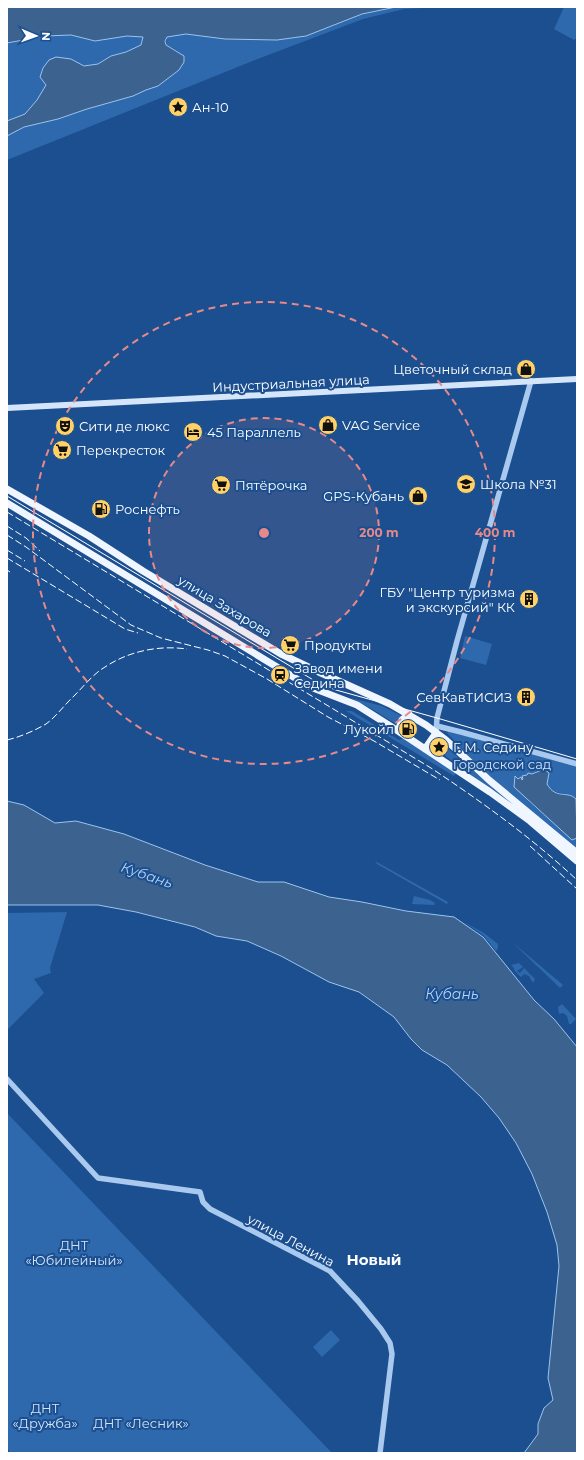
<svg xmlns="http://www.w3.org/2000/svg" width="584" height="1460" font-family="Montserrat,sans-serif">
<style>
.green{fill:#2e69ad}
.water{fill:#3c6290;stroke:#9cc4f0}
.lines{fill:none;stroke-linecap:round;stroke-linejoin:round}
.tertiary{stroke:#a9c9ee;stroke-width:5.5}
.secondary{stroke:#d6e6fa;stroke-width:6}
.primary{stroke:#f0f6ff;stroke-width:7}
.tram{stroke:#fff;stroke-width:1}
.rail{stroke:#fff;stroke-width:1;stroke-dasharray:7 3;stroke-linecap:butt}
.ring{fill:none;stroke:#e88989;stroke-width:2;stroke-dasharray:7 5}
.labels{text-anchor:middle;stroke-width:4;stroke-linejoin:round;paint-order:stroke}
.poi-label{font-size:13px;fill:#fff;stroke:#1b4f8f;text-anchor:start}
.street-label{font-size:13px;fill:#fff;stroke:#1b4f8f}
.park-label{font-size:13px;fill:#cfe3fa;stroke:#1b4f8f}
.water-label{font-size:14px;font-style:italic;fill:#b5d3f5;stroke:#1b4f8f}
.quarter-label{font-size:15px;font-weight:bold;fill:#fff;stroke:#1b4f8f}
.centre{fill:#e88989;stroke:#1b4f8f;stroke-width:2}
.ring-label{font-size:12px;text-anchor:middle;font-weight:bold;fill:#e88989;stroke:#1b4f8f;stroke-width:4;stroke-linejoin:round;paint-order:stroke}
</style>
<rect width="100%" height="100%" fill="#1b4f8f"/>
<path class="green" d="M396,7H426L422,8L404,9L363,19L255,60L7,160V136L24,127L58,119L87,109L133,96L146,90L158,86L179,70L177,51L166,45L167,37L186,34L225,39L277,40L306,36L362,14Z
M564,7H577V38L574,40L554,29Z
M71,35L95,41L127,36L143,37L141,45L126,52L111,56L98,64L84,66L71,59L43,68L40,77L46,85L37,100L25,114L7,121V43L45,36Z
M465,636L492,644L486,665L460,658Z
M351,698L382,706L402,716L396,724L372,709Z
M346,711H352L399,740L404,738L456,773L454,776Z
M449,731L577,767V806L576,801C574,799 571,796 569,795C560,791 548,795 547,780L549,777L538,770L532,774L524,776L522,780L518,779L515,776L528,801L572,839L577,838V849L479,767L447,733Z
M439,741L511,803L510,804L436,749L433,747L435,742Z
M375,861L448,902L447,904L377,864Z
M414,896L430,900L435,903L434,905L412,904Z
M67,912L50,968L51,973L34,979L44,993L7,1030V913Z
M464,922L484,933L498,944V948L496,951L483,935Z
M512,942L563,985L560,988Z
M519,963L523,967L517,971L520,973L524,968L535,979L533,983L529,976L524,974L521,977L514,970V968L511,965Z
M562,1004L576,1019L571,1024H569L567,1016L563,1013L559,1014L558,1007Z
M7,1113L332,1453H10L7,1447Z
M331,1330L340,1340L322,1357L313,1347Z"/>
<path class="water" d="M7,7H396L362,14L306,36L277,40L225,39L186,34L167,37L165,41L166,45L184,56V62L179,70L158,86L146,90L133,96L87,109L58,119L24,127L7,136V121L25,114L37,100L46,85L40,77L43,68L49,60L56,57L71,59L84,66L98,64L111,56L126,52L141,45L143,37L127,36L95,41L71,35L45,36L7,43Z
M544,769L549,773L547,784C556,800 567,790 576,799L577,838L572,840L514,787L515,776L518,779L521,777L522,780L523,779L522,776L527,775L528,773L532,774Z
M7,801L24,805L55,823L76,821L124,834L205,865L258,882H284L329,897L362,902L406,911L454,917L483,937L534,1000L554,1019L577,1047V1453H524L538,1434V1424L544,1408L553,1400L548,1378L559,1266L557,1245L547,1212L532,1174L516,1143L499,1118L481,1097L447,1065L422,1050L411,1039L394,1017L359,992L329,982L281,956L247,941L216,936L195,927L136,912L98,905H7Z"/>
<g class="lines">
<path class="tertiary" d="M437,726L461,732L577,764
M436,733L437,718L457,641L531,381
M7,1079L98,1178L200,1192L203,1202L210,1209L330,1271L358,1301L381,1329L390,1343L392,1354L380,1453"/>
<path class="secondary" d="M7,408L577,379"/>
<path class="primary" d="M7,489L89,536L143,571L281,654L321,673L390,704L426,725L446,740L489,780L577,853
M7,503L300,681L313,688L357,705L398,731L490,792L530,821L577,861
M398,731L402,720L409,714
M425,749L436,733"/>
<path class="tram" d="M7,496L320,684L336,690L437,718L577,759"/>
<path class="rail" d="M7,512L431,768C482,802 532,838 577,880
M7,526L26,538L40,551
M7,535L26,547L131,625L161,638L208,650L225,656L267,679L328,717L374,741L440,780
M7,550L25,561
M7,558L125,629L138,633
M7,570L10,572
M7,740C20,737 34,731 46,724C56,717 65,704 74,696C84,686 93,674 105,667C129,651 159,645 187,649
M530,846L577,889"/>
</g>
<circle cx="264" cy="533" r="115" fill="#e88989" fill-opacity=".12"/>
<g class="ring">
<circle cx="264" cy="533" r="115"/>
<circle cx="264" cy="533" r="231"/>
</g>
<defs>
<g id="sight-disc" transform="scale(1)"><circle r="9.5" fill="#ffd166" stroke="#1b4f8f"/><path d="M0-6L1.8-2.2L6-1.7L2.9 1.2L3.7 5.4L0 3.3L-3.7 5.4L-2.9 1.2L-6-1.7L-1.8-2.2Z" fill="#111"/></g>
<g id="shop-disc" transform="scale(1)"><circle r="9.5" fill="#ffd166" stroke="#1b4f8f"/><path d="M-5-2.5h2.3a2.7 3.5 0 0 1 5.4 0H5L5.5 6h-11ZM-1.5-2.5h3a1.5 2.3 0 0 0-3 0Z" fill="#111"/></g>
<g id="theatre-disc" transform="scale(1)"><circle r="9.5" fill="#ffd166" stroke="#1b4f8f"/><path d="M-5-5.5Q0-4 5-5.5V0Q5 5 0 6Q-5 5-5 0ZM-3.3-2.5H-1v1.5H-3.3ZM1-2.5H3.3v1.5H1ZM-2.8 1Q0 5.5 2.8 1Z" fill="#111"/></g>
<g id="hotel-disc" transform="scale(1)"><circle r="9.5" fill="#ffd166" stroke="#1b4f8f"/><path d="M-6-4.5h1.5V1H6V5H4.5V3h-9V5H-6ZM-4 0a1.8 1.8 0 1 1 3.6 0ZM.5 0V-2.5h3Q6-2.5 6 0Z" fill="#111"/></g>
<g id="supermarket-disc" transform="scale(1)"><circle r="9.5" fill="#ffd166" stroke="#1b4f8f"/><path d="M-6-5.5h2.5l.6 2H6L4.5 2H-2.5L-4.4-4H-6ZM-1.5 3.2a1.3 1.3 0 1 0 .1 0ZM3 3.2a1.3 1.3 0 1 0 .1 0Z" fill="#111"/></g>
<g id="school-disc" transform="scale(1)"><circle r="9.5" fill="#ffd166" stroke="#1b4f8f"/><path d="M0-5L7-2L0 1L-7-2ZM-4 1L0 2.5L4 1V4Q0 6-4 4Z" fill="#111"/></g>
<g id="fuel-disc" transform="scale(1)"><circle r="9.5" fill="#ffd166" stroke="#1b4f8f"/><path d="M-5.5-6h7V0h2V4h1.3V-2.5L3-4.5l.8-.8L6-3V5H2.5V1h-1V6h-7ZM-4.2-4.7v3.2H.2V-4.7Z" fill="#111"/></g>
<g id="building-disc" transform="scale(1)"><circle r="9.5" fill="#ffd166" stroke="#1b4f8f"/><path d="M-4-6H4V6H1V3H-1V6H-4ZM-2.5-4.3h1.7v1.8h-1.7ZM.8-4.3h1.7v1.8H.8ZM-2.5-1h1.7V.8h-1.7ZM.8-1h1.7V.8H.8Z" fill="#111"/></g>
<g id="station-disc" transform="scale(1)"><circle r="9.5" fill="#ffd166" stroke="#1b4f8f"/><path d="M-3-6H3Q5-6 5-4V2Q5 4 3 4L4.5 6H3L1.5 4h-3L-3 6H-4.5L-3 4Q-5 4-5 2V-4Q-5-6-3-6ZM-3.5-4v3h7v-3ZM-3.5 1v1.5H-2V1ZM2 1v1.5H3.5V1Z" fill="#111"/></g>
</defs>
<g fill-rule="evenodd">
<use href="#sight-disc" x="178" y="107"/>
<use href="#shop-disc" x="526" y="369"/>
<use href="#shop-disc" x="328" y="425"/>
<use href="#theatre-disc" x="65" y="426"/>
<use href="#hotel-disc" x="193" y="432"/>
<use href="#supermarket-disc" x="62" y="450"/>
<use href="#school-disc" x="466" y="484"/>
<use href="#supermarket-disc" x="221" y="485"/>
<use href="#shop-disc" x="418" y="496"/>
<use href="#fuel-disc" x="101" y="509"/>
<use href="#building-disc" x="529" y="599"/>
<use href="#supermarket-disc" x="290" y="645"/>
<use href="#station-disc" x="280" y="675"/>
<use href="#building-disc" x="526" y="697"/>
<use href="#fuel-disc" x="408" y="729"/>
<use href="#sight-disc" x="439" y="747"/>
</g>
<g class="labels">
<g class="poi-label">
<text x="192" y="112">Ан-10</text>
<text x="512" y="374" text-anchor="end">Цветочный склад</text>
<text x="342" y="430">VAG Service</text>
<text x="79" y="431">Сити де люкс</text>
<text x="207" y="437">45 Параллель</text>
<text x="76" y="455">Перекресток</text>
<text x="480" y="489">Школа №31</text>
<text x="235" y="490">Пятёрочка</text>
<text x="404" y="501" text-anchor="end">GPS-Кубань</text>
<text x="115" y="514">Роснефть</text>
<text x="515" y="597" text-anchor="end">ГБУ "Центр туризма<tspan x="515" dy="15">и экскурсий" КК</tspan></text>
<text x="304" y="650">Продукты</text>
<text x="294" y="673">Завод имени<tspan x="294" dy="15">Седина</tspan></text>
<text x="512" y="702" text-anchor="end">СевКавТИСИЗ</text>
<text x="394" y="734" text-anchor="end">Лукойл</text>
<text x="453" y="752">Г. М. Седину</text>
</g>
<g class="street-label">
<text transform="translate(291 383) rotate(-3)" y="5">Индустриальная улица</text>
<text transform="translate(225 606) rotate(31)" y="5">улица Захарова</text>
<text transform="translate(291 1240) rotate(28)" y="5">улица Ленина</text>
</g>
<g class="park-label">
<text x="502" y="769">Городской сад</text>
<text x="74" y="1250">ДНТ<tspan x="74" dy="15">«Юбилейный»</tspan></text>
<text x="45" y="1413">ДНТ<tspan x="45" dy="15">«Дружба»</tspan></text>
<text x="141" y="1428">ДНТ «Лесник»</text>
</g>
<g class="water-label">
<text transform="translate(147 875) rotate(19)" y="5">Кубань</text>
<text x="452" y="999">Кубань</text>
</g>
<g class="quarter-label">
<text x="374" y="1265">Новый</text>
</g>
</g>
<circle cx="264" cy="533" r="6" class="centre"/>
<g class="ring-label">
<text x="379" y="537">200 m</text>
<text x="495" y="537">400 m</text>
</g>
<rect width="584" height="1460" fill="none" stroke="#ffffff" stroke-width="16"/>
<g transform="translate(36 36) rotate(92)" stroke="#1b4f8f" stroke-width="3" paint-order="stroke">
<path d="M0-3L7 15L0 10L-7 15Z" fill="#ffffff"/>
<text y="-6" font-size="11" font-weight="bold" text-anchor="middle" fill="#ffffff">N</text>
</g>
</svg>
